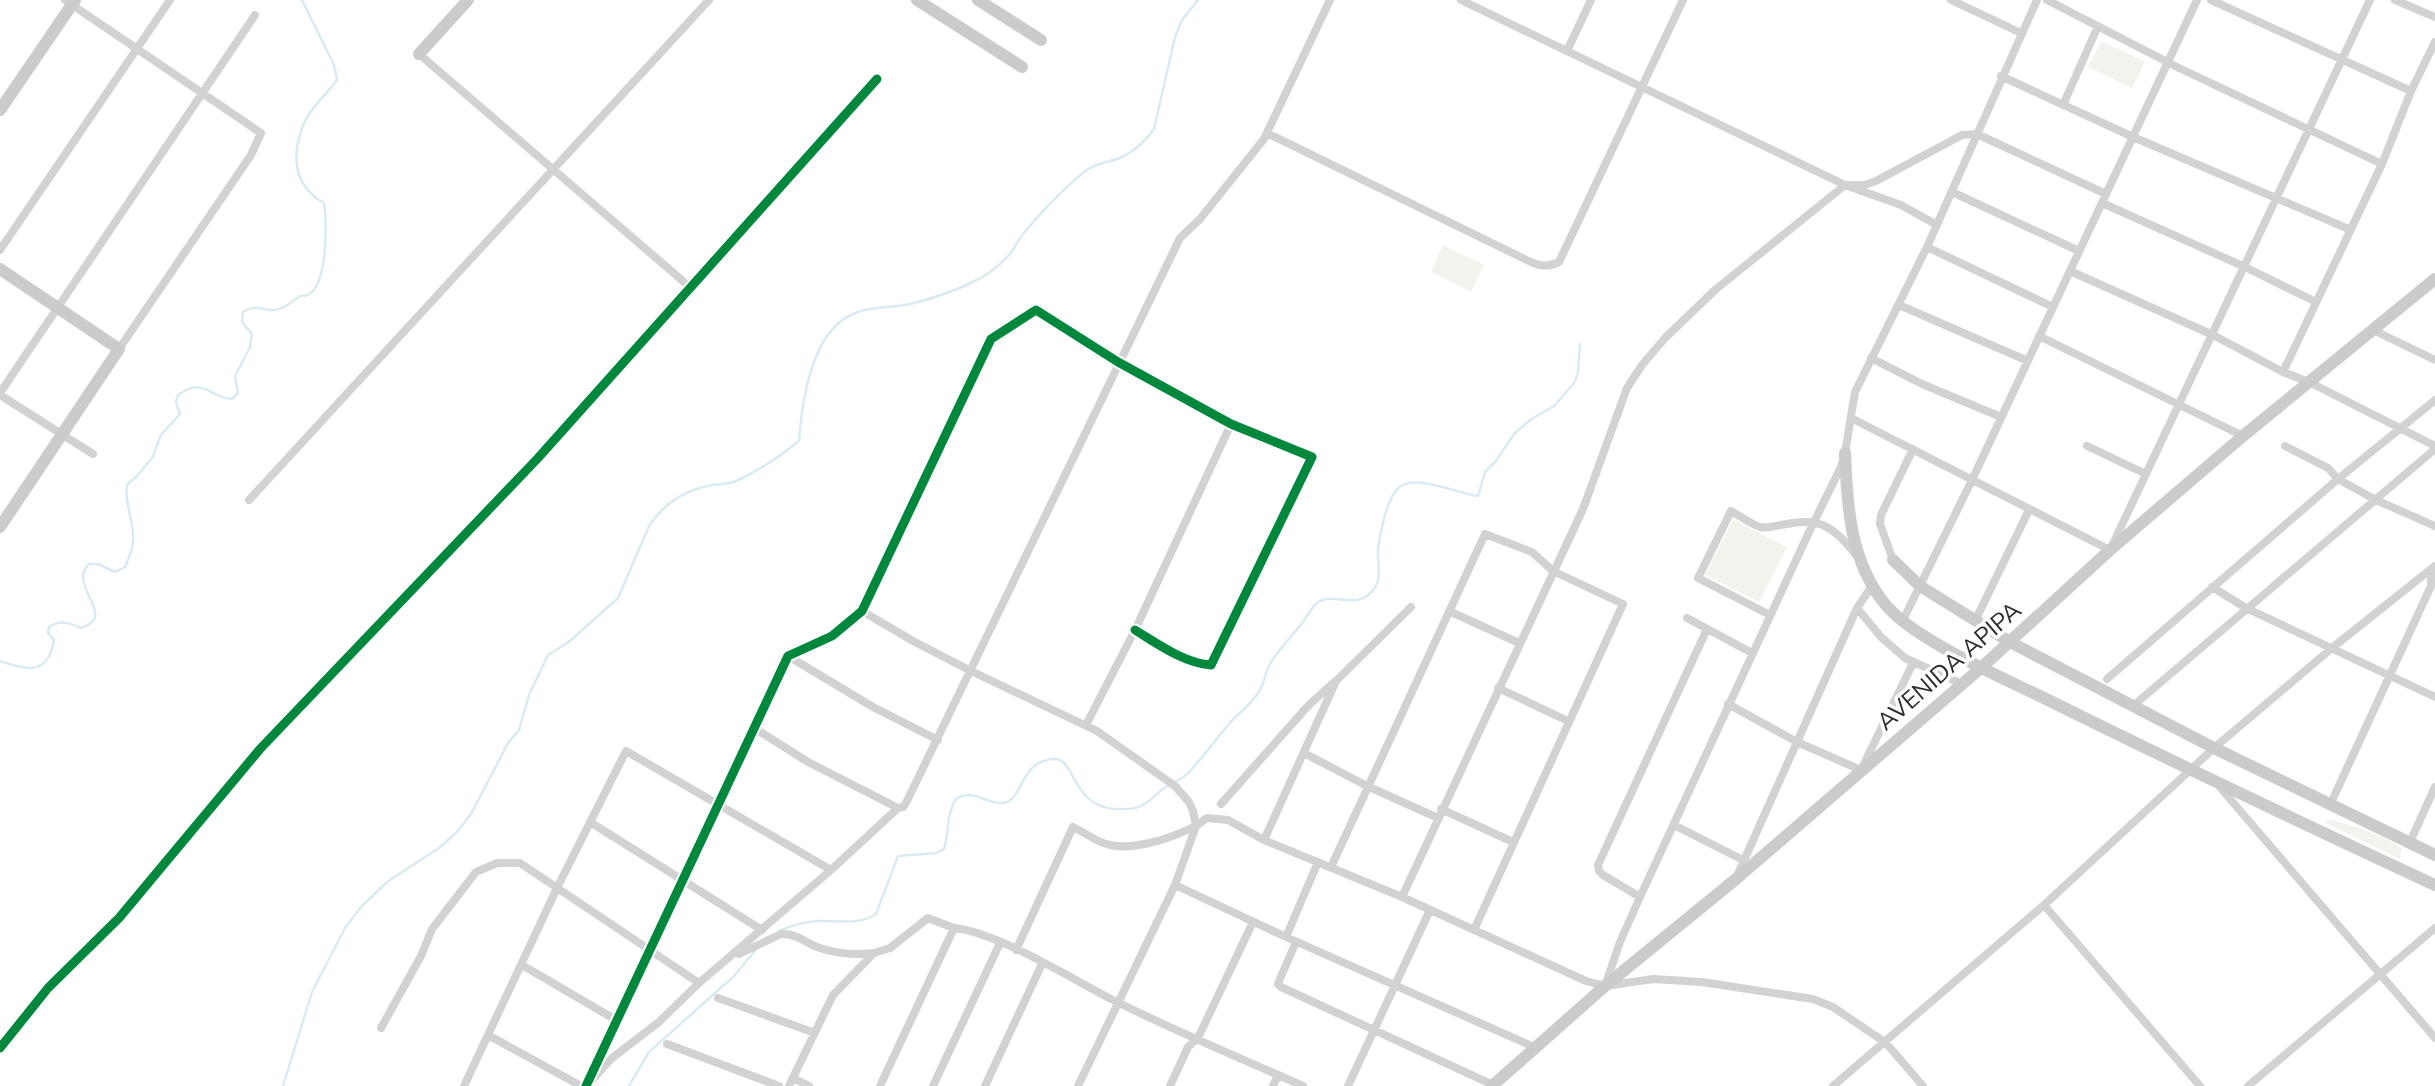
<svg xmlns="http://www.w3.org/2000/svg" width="2435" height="1086" font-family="'Nunito Sans',sans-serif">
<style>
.green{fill:#f1f3ec}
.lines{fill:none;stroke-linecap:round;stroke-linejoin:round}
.stream{stroke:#d9ebf0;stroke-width:2.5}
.street{stroke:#d2d2d2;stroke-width:8}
.secondary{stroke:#cbcbcb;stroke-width:12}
.cycleway-casing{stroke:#fff;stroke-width:13}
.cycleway{stroke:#00873e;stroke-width:9}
.labels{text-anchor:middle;stroke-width:7;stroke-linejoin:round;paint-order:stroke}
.street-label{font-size:24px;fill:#2d2d2d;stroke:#fff}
</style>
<rect width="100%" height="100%" fill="#fff"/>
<path class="green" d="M2101,41L2145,62L2132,88L2088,67Z
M1443,245L1484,265L1471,292L1431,272Z
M1733,520L1787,547L1759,602L1705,575Z
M2328,820C2349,822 2383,837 2402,848L2400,859L2326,823Z"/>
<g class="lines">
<path class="stream" d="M0,661C28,670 48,676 54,640L48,633L49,627C60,620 69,622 80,628C120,617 66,585 89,564H98L115,572L125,567C129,557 134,547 133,535C133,518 124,502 127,485L137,476L152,458L161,435L180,414L176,402L178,395C204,377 207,396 232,399L238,393L235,376L250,347L252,334L242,322L243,312C259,303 260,311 275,310C285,309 293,301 300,296C329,299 327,223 324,203C295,187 291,159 302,128C308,110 326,95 337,80L334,65L302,0
M779,931C790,926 804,922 816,921C837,920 858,926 876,914L898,856L936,853L944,849C950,830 945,817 956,799C973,788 984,803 1001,803C1024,804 1018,760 1054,759C1076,758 1071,806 1115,809C1123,809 1133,810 1141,806C1151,802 1157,792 1166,787C1173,782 1182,780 1188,773C1203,758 1215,740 1229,724C1238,713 1250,706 1258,693C1264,685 1265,673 1270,664C1279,649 1292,636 1303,622C1307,617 1310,610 1315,605C1331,588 1355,613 1373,590C1383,578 1377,564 1378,550C1380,534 1387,494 1401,486C1420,475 1456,493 1478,496L1485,472L1496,461L1514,434L1530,420L1554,406L1574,383L1578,373L1580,344
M283,1086L312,992L345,928L361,907L387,882L439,848L456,833L471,814L508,743L519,730L529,695L548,655L570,641L618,598L649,526C664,503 685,490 712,485C719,484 727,484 734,482C759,471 778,458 799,441C802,401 811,332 853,314C870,306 892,308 910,304C931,299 952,292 971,283C984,277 999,266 1009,255C1015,248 1018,240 1024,233C1042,211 1062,190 1084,172C1096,162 1109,163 1122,157C1135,151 1146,140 1154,129L1175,37L1182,20L1198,0
M629,1086L649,1052L733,977L755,951"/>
<path class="street" d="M65,0L261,133L251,155L119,349
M1461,0L1845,185L1901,205L1937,225
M1951,0L2021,33
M2047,0L2179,68L2382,164
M2211,0L2411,91
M2395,0L2435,17
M1567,51L1591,0
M419,54L691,288
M2001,76L2133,137L2351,230
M2063,105L2098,26
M1267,133L1533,263C1543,267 1550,266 1559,262L1683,0
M1952,192L2079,251
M2102,203L2245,267L2316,302
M1927,247L2053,307
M0,250L170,0
M2070,271L2213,335L2283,372L2309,382L2435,446
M1899,305L2028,361
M2373,330L2435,360
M2039,336L2243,436
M1871,358L1922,384L2001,417
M2283,372L2382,164L2411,91L2435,42
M0,393L255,15
M0,395L93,454
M1851,418L2110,550L2370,0
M2087,446L2146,474
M2285,446L2328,468L2338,479L2376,500L2435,526
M249,500L709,0
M1893,560L1880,524L1881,515L1913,449
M2212,587L2246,608L2435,697
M1857,608L1881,637L1905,658L1962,684
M862,611L913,641L971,671L1097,731L1175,786L1189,802L1193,811L1196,826C1171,838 1131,853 1103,843C1093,839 1083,832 1073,827L1016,950
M1449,611L1519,643
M1770,615L1698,578L1731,511C1740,516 1750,524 1760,527C1768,529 1778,525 1787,524C1821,517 1836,529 1856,555
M1687,618L1752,653
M1903,620L1972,480L2197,0
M1975,621L2029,510
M788,656L873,707L938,740
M2107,679L2338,479L2435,400
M1498,688L1568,721
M1728,704L1797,742L1861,770L1913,663
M2134,705L2435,449
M1086,725L1135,630L1231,424
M754,728L808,762L898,808L903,807L906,803L1180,238L1200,219L1264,139L1330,0
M1304,753L1367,786L1438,818
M2218,785L2435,1038
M1221,804L1307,707L1333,683
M2330,805L2431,586V570
M1441,809L1513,842
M590,822L762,930
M1674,825L1743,860
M1264,840L1336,681L1411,607
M2410,842L2435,787
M1331,867L1485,534L1532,552L1553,571L1623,604L1474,930
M1737,876L1857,608L1872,586
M1175,885L1286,937L1534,1047
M1402,897L1583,509L1627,388L1642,365L1665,338L1715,290L1845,185H1865L1876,181L1962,135L1977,134L2106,194
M1640,897L1603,875L1599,871L1598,865L1707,629
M2044,905L2200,1086
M1286,937L1318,862
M1296,942L1279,981L1278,984L1281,987L1493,1085
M739,954L781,934C795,933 805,942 817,947C837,954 853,955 874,953
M522,965L616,1020
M1606,983L1620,942L1640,897L1810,530L1841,467L1845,453L1855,392L1927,247L2037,0
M718,998L815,1033
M381,1028L421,956L432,929L476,872L497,863H520L699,983
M488,1035L581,1086
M667,1044L779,1086
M0,1048L48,988L119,918L260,749L538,458L877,79
M793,1078L809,1086
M592,1080L612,1058L659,1022L699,983L831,870
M464,1086L557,888L626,751L831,870L898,808
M586,1086L788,656L832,636L862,611L991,339L1036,310L1118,362L1231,424L1312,457L1211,665C1184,663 1158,644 1135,630
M789,1086L833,995L874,953L890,948L928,918L954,928
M880,1086L954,928C997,932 1072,979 1113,1000C1175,1031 1240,1058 1303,1086
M933,1086L1000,943
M985,1086L1042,964
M1078,1086L1175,885L1196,826L1207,818L1228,820L1264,840L1402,897L1586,981L1605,986L1653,979L1702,982L1813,999L1833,1007L1886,1043L1923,1086
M1170,1086L1188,1047L1198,1038L1253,922
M1273,1086L1278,1075
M1348,1086L1430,910
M1833,1086L2044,905L2214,748L2332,648L2435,566
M2248,1086L2435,928"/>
<path class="secondary" d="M917,0L1022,67
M978,0L1041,40
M419,54L468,0
M0,110L75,0
M0,269L119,349L0,527
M1845,453C1847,506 1850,561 1885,604C1913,639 2001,677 2044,698C2173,762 2304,824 2435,885
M1893,560L1920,586L2010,642L2214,748L2435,855
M1492,1086L1605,986L1736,879L1982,667L2110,550L2243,436L2435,279"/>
<g class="cycleway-casing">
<path id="cycleway" d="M0,1048L48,988L119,918L260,749L538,458L877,79
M586,1086L788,656L832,636L862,611L991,339L1036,310L1118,362L1231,424L1312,457L1211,665C1184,663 1158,644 1135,630"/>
</g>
<use href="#cycleway" class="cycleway"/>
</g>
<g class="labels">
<g class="street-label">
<text transform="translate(1949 666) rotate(-41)" y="8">AVENIDA APIPA</text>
</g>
</g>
</svg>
